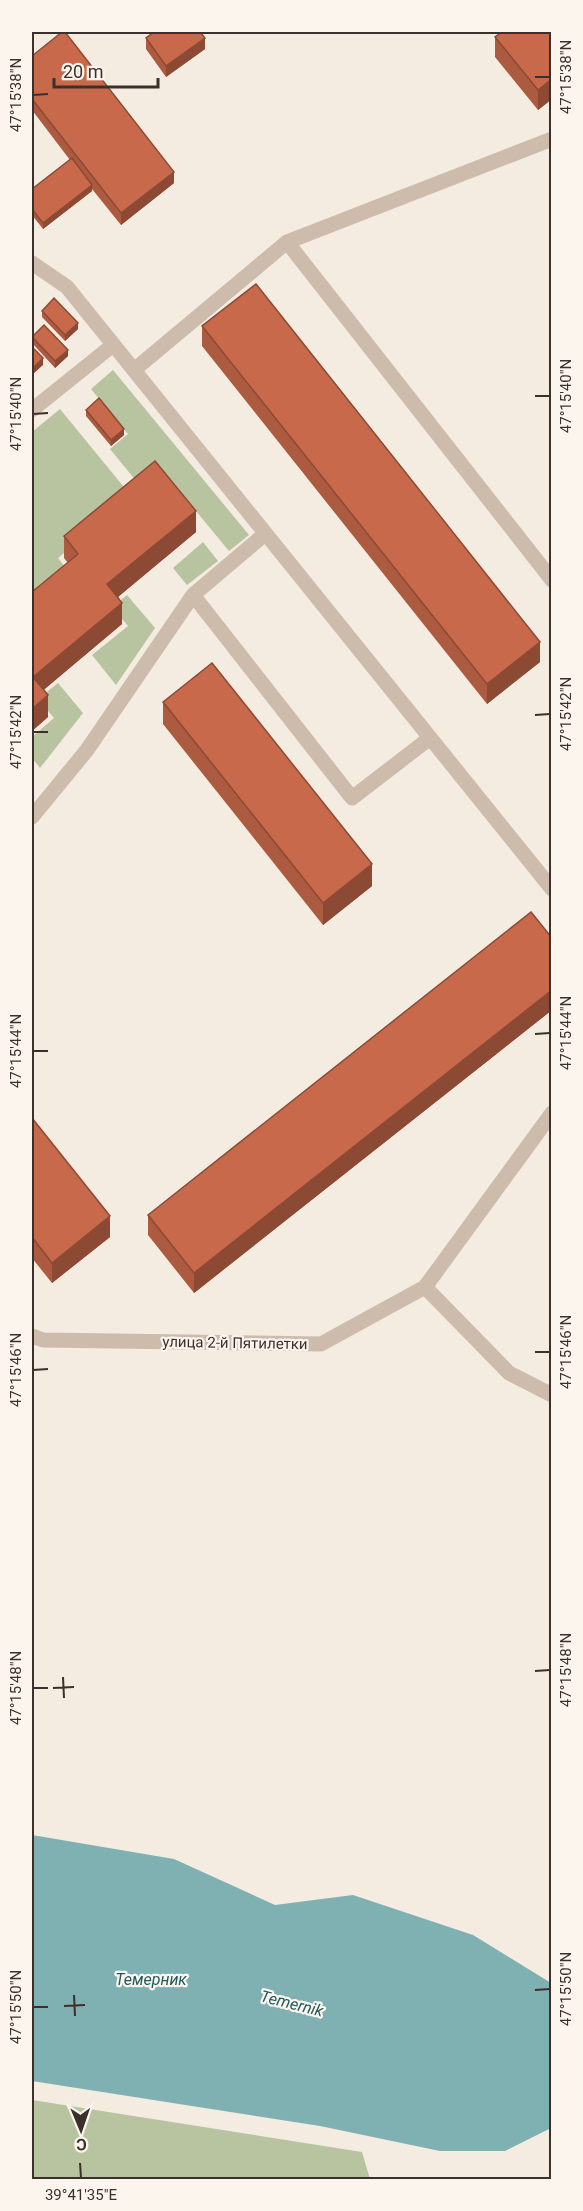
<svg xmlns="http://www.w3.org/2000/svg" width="583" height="2211" font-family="Roboto,sans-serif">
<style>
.green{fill:#b8c4a0}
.water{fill:#7fb0b2}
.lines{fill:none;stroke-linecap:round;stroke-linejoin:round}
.service{stroke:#cdbbac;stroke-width:15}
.minor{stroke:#cdbbac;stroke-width:15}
.wall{fill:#ac5a40}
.shaded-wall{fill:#8c4a34}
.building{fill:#c8694b;stroke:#8c4a34;stroke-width:1.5}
.ticks{fill:none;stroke:#3b302b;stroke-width:2}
.labels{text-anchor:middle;stroke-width:4.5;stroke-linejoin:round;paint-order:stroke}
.street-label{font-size:15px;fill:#3b302b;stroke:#fbf5ee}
.water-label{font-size:16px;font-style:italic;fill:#1f5a5e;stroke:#fbf5ee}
.neatline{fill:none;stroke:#3b302b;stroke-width:2}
.ticks-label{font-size:15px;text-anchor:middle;fill:#3b302b}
</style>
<rect width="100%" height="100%" fill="#f4ebe1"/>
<path class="green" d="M113,370L249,535L229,551L158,465L137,482L110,449L128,434L91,389Z
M60,409L132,497L58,558L72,576L32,609V432Z
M203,542L218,561L187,585L173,568Z
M127,595L155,628L116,685L92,655L128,626L112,607Z
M58,683L83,713L40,768L32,758V737L54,718L38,699Z
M32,2100L362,2152L370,2179H32Z"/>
<path class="water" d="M32,1835L174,1859L275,1905L353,1895L473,1935L551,1983V2128L505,2151H440L320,2126L32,2081Z"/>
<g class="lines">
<path class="service" d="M552,139L287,242L552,580
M32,263L67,287L552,889
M134,370L287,242
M32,410L113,345
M193,595L352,798L430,738
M32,817L87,750L193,595L265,534"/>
<path class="minor" d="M425,1287L509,1373L552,1395
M32,1336L43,1340L321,1344L425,1287L552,1113"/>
</g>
<path class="wall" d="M552,32V99L538,110L495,57V37Z
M146,38L205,49L166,77L146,49Z
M32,56L174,183L121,225L92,189V191L43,229L32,215V189L70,160L32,110Z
M42,311L78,329L65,341L42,317Z
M202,326L540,662L487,704L202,346Z
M32,337L68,356L55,368L32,343Z
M86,410L124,435L111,446L86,416Z
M196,532L118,597L122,624L43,690L48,717L32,731L68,563L64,558V536Z
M163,702L372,886L323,925L163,724Z
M552,938V1010L194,1293L148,1235V1215Z
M32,1118L110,1237L52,1283L32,1258Z"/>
<path class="shaded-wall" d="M205,38V49L166,77V66Z
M552,79V99L538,110V90Z
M174,172V183L121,225V213Z
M92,185V191L43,229V223Z
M78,323V329L65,341V335Z
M68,350V356L55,368V361Z
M43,358V365L32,375V369Z
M124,429V435L111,446V440Z
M196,511V532L107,606V584Z
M122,603V624L33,699V677Z
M540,642V662L487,704V684Z
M48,695V717L32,731V709Z
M372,864V886L323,925V903Z
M552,990V1010L194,1293V1273Z
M110,1216V1237L52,1283V1263Z"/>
<path class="building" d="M62,32H65L174,172L121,213L32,99V56Z
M154,32H200L205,38L166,66L146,38Z
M502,32H552V79L538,90L495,37Z
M72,158L92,185L43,223L32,209V189Z
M256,284L540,642L487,684L202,326Z
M54,298L78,323L65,335L42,311Z
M44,325L68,350L55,361L32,337Z
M32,347L43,358L32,369Z
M99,398L124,429L111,440L86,410Z
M155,461L196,511L107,584L122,603L33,677L48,695L32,709V592L78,554L64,536Z
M212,663L372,864L323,903L163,702Z
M531,912L552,938V990L194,1273L148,1215Z
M32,1118L110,1216L52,1263L32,1237Z"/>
<path class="ticks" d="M535,77H550M33,95L48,94M535,396H550M33,414L48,413M535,715L550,714M33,732H48M535,1034L550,1033M33,1051H48M535,1352H550M33,1370L48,1369M535,1671L550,1670M63,1677L64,1698M33,1688H48M53,1688L74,1687M535,1990L550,1989M74,1995L75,2016M64,2006L85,2005M33,2007H48M80,2163L81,2178"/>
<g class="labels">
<g class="street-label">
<text transform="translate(235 1343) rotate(1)" y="5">улица 2-й Пятилетки</text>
</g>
<g class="water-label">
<text x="151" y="1985">Темерник</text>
<text transform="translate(292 2003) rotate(14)" y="6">Temernik</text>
</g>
</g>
<rect width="583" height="2211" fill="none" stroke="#fbf5ee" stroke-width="66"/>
<g transform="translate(81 2130) rotate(178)" stroke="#fbf5ee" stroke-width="4.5" paint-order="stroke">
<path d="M0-4.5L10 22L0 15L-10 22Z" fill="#3b302b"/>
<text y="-9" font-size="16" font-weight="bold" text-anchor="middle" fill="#3b302b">С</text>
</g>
<path d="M54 78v9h104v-9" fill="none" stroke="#3b302b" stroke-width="3"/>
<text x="63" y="78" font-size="18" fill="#3b302b" stroke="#fbf5ee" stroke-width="4.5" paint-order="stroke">20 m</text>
<rect x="33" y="33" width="517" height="2145" class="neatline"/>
<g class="ticks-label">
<text transform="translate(566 77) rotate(-90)" y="5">47°15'38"N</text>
<text transform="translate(16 95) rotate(-90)" y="5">47°15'38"N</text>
<text transform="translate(566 396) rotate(-90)" y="5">47°15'40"N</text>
<text transform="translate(16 414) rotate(-90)" y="5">47°15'40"N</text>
<text transform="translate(566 714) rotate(-90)" y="5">47°15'42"N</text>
<text transform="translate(16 732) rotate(-90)" y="5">47°15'42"N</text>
<text transform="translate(566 1033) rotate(-90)" y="5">47°15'44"N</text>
<text transform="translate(16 1051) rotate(-90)" y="5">47°15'44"N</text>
<text transform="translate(566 1352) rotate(-90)" y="5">47°15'46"N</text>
<text transform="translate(16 1370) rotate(-90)" y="5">47°15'46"N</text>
<text transform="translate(566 1670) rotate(-90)" y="5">47°15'48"N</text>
<text transform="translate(16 1688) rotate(-90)" y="5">47°15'48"N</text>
<text transform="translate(566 1989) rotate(-90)" y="5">47°15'50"N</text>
<text transform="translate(16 2007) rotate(-90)" y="5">47°15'50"N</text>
<text x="81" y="2200">39°41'35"E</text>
</g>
</svg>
